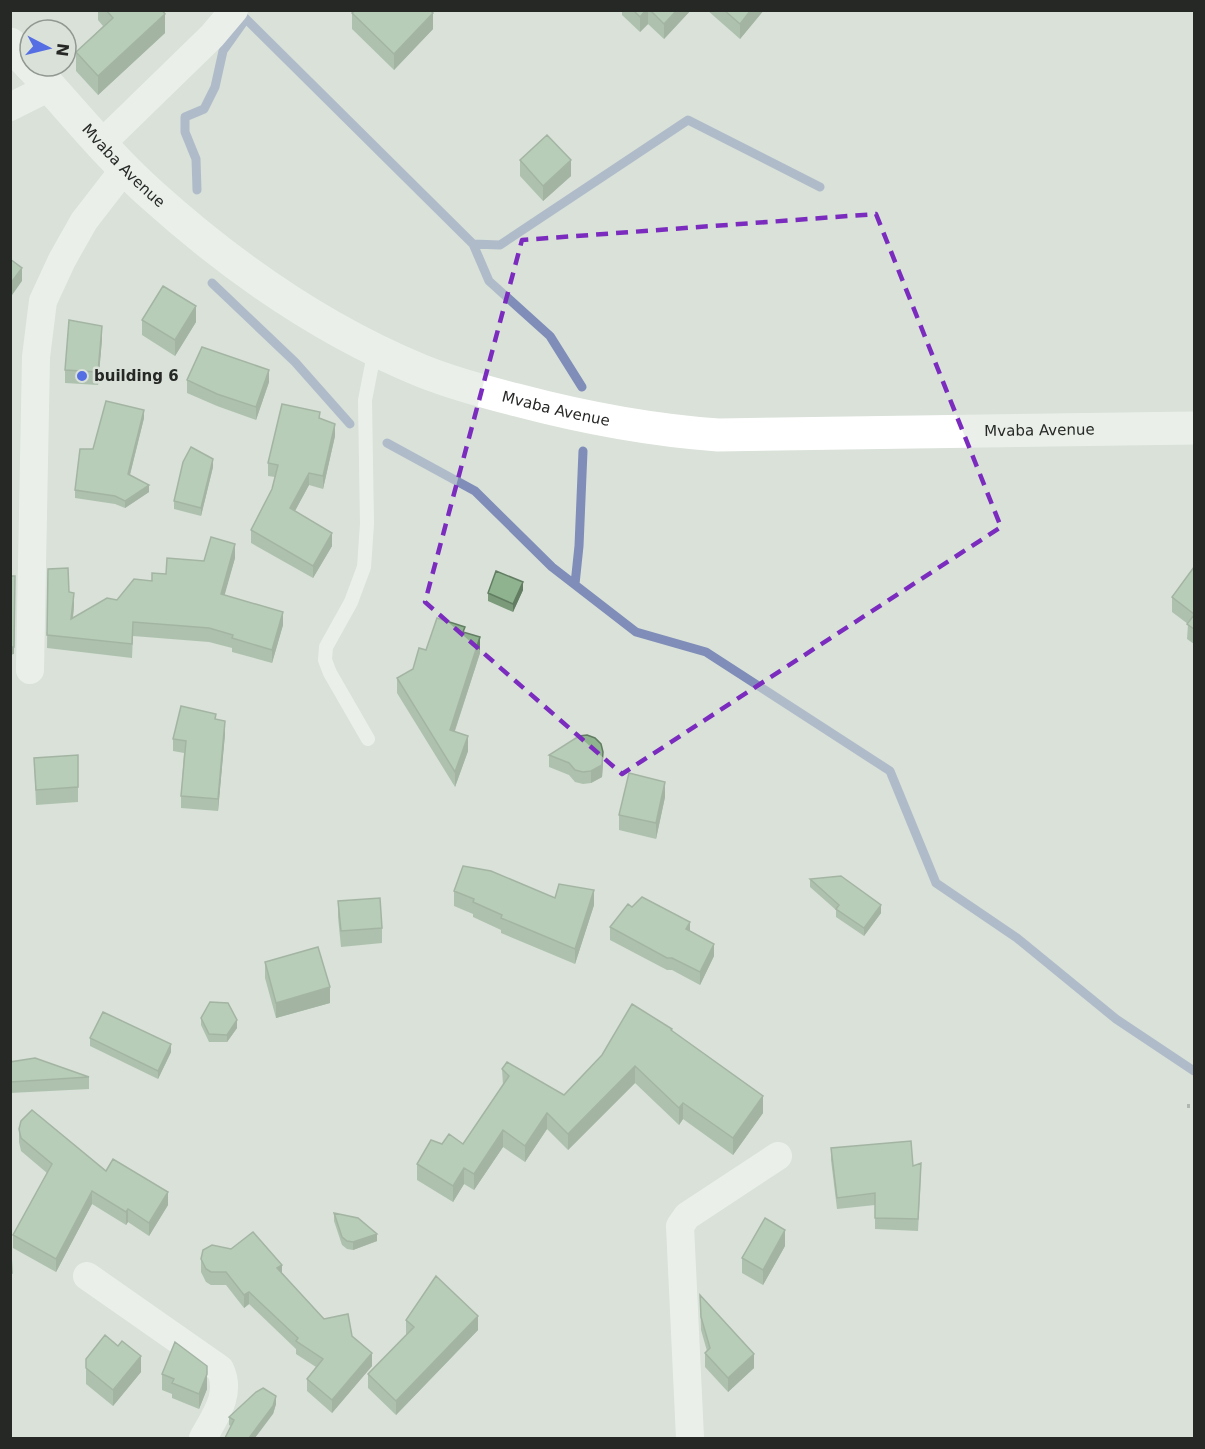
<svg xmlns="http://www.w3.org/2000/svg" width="1205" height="1449" font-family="'DejaVu Sans',sans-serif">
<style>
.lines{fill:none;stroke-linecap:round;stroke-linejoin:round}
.stream{stroke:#7f8db8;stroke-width:9}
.path{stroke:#7f847e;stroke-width:4;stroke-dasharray:3 3;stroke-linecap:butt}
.lane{stroke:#fff;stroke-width:14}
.street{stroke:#fff;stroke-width:28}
.secondary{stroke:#fff;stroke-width:33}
.wall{fill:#7a9a7a}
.shaded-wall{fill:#637d63}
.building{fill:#8eb38e;stroke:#637d63;stroke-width:1.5}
.marked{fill:none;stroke:#7b2cbf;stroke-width:4.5;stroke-dasharray:12 8;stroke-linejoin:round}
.poi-dot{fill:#566ee3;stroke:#d9e1d9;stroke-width:2}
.labels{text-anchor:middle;stroke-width:5;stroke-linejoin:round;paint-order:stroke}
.street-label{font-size:15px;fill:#262825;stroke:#d9e1d9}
.poi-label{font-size:15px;font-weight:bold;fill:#262825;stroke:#d9e1d9;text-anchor:start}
</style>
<rect width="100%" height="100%" fill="#d9e1d9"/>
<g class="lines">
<path class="stream" d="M238,11L473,244L500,245L688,120L820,187
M197,190L196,159L185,132V117L204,109L215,87L223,51L245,20
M473,244L489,281L550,336L582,387
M212,283L295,362L350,424
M387,443L475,491L552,567L636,632L706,652L890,771L936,883L1017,938L1116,1019L1194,1071
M575,584L579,546L583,451"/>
<path class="path" d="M1187,1106H1194"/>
<path class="lane" d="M368,739L330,673L325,660L326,647L351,602L364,567L367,524L365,400L375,349"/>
<path class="street" d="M10,107L50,87
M101,144L212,36L234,10
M30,670L36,357L43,301L62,260L84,221L125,168
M87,1276L220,1369C232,1394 215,1416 203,1438
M690,1438L680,1226L687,1216L778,1156"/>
<g class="secondary">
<path d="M10,44L30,65"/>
<path id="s1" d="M31,66C71,109 108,156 152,195C232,267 322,330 422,371C452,383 485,392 517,400C585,418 649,430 718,435L1194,428"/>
</g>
</g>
<path class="wall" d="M98,10H162L165,33L98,95L76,71V52L103,26L98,20Z
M622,10H691L664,39L648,24L640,32L622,15Z
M707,10H764L740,39Z
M352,13L433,29L394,70L352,29Z
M520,160L571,176L543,201L520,176Z
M142,320L196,322L175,356L142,335Z
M102,339L98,385L65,383V370Z
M187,380L269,382L256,420L217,406L187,393Z
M144,418L130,475L149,492L125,508L115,504L75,498V490L93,449Z
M320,419L335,436L323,489L309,485L295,511L332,546L313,578L251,543V530L272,489L275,477L268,476V463Z
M213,467L201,516L174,509V501Z
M235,558L224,595L283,625L272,663L232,652V648L209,642L133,636L132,658L47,648L48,569L69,592L74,606L73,618L117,600L152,581L204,561Z
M1194,567V644L1187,639L1188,624L1172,612V597Z
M523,590L513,612L488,601V593Z
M465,632L480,653L455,731L468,751L455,787L397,693V678L413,669L426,650Z
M216,719L225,734L218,811L181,808V796L184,753L173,751V739Z
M78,755V802L36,805L34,758Z
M549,755L603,764L602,777L591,783L583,784L575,782L569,775L549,767Z
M665,797L656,839L619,830V815Z
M810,879L881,913L864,936L836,917V910L810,887Z
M454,891L555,898L594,905L575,964L501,933V930L473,917V914L454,906Z
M338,901L382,928V943L341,947L338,917Z
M632,907L690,931L714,956L700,985L672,970H667L610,940V927Z
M265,962L330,1003L276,1018L265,978Z
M201,1018L237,1028L227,1042H209L201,1025Z
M672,1031L763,1113L733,1155L683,1119L679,1125L635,1083L568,1150L547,1129L525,1162L503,1147L474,1190L464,1184L453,1202L417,1180V1164L442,1144H463L503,1085L502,1069L564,1095Z
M90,1038L171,1052L158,1079L90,1046Z
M10,1062L89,1077V1089L10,1093Z
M19,1129L106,1171L168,1205L149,1236L128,1222L126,1225L92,1204L56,1272L13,1248V1235L47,1173L21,1151L19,1142Z
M831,1148L913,1166L921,1175L918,1231L875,1229V1205L837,1209L831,1160Z
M334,1213L377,1241L353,1250L347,1249L342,1245L334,1221Z
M10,1237L12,1288H10Z
M785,1246L763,1285L742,1273V1258Z
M201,1259L282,1273L324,1319L352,1336L372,1366L332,1413L307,1391V1379L316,1367L296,1354V1349L249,1304L244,1308L226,1285H211L206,1282L201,1272Z
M700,1295L754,1368L728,1392L705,1367V1353L707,1351L701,1330Z
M406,1320L478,1330L396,1415L368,1388V1374L407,1335L406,1334Z
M86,1359L141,1372L113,1406L86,1384Z
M162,1374L207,1389L199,1409L172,1398V1394L162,1390Z
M276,1404L273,1414L231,1426L229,1425V1417Z"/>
<path class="shaded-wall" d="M646,10H648V24L640,32V17Z
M677,10H691L664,39V24Z
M751,10H764L740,39V24Z
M433,13V29L394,70V54Z
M165,14V33L98,95V76Z
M571,160V176L543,201V186Z
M22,268V281L10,298V284Z
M196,306V322L175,356V340Z
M102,326V339L98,385V372Z
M269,370V382L256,420V407Z
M144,410V418L128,482V474Z
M335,424V436L323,489V476Z
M213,459V467L201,516V508Z
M309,473V485L290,520V508Z
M149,485V492L125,508V501Z
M332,533V546L313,578V566Z
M235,544V558L221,608V594Z
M523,582V590L513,612V604Z
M15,583L14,654L10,655V647Z
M74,593V606L71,633V619Z
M283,612V625L272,663V650Z
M480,637V653L450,745V730Z
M225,721V734L218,811V799Z
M468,736V751L455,787V772Z
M603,752V764L602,777L591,783V771Z
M665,782V797L656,839V823Z
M594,890V905L575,964V949Z
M881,905V913L864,936V928Z
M690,922V935L686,929Z
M714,944V956L700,985V972Z
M330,987V1003L276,1018V1003Z
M237,1020V1028L227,1042V1035Z
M171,1044V1052L158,1079V1071Z
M635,1066V1083L568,1150V1134Z
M763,1096V1113L733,1155V1138Z
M683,1103V1119L679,1125V1108Z
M547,1113V1129L525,1162V1146Z
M503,1130V1147L474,1190V1174Z
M464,1168V1184L453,1202V1186Z
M92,1191V1204L56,1272V1259Z
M168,1192V1205L149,1236V1223Z
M128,1209V1222L126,1225V1212Z
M785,1230V1246L763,1285V1270Z
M377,1234V1241L353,1250V1242Z
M282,1265V1277L277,1268Z
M249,1292V1304L244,1308V1295Z
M478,1316V1330L396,1415V1401Z
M372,1353V1366L332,1413V1400Z
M754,1354V1368L728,1392V1378Z
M141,1356V1372L113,1406V1390Z
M207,1374V1389L199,1409V1394Z
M276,1396V1404L273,1414L255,1438H249Z"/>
<path class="building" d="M106,10H162L165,14L98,76L76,52L113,18Z
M355,10H430L433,13L394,54L352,13Z
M633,10H646L640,17Z
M650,10H677L664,24Z
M724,10H751L740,24Z
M547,135L571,160L543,186L520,160Z
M10,259L22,268L10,284Z
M163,286L196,306L175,340L142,320Z
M69,320L102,326L98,372L65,370Z
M202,347L269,370L256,407L217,394L187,380Z
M106,401L144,410L128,474L149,485L125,501L115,496L75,490L80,449H93Z
M282,404L320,412L319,418L335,424L323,476L309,473L290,508L332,533L313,566L251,530L272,489L278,465L268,463Z
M191,447L213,459L201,508L174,501L183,462Z
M211,537L235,544L221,594L283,612L272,650L232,638L233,635L209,628L133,622L132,644L47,635L48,569L68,568L69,592L74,593L71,619L107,598L117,600L134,579L152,581V573L166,574L167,558L204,561Z
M1194,567V614L1172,597Z
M496,571L523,582L513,604L488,593Z
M10,576H15L14,647H10Z
M1194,615V629L1187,624Z
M437,618L465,627L463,632L480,637L450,730L468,736L455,772L397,678L413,669L419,648L426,650Z
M181,706L216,714L215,719L225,721L218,799L181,796L186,741L173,739Z
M587,735L595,738L601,744L603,752L602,765L591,771L583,772L575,770L569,763L549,755L579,736Z
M78,755V787L36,790L34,758Z
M629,773L665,782L656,823L619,815Z
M463,866L491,871L555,898L559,884L594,890L575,949L501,918L502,915L473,902L474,899L454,891Z
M841,876L881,905L864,928L836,909L839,905L810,879Z
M642,897L690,922L686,929L714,944L700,972L672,958H667L610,927L628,904L632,907Z
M380,898L382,928L341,931L338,901Z
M318,947L330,987L276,1003L265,962Z
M210,1002L228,1003L237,1020L227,1035L209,1034L201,1018Z
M632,1004L672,1029L671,1030L763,1096L733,1138L683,1103L679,1108L635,1066L568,1134L547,1113L525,1146L503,1130L474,1174L464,1168L453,1186L417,1164L431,1140L442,1144L449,1134L463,1144L509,1076L502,1069L507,1062L564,1095L602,1055Z
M103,1012L171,1044L158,1071L90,1038Z
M35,1058L89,1077L10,1082V1062Z
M32,1110L106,1171L113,1159L168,1192L149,1223L128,1209L126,1212L92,1191L56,1259L13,1235L52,1164L21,1138L19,1129L21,1121Z
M911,1141L913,1166L921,1163L918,1219L875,1218V1193L837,1198L831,1148Z
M334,1213L358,1218L377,1234L353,1242L347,1241L342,1237Z
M765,1218L785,1230L763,1270L742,1258Z
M253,1232L282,1265L277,1268L324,1319L348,1314L352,1336L372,1353L332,1400L307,1379L323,1359L296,1341L298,1338L249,1292L244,1295L226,1272H211L206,1269L201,1259L203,1250L212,1245L231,1249Z
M10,1237L12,1273H10Z
M436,1276L478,1316L396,1401L368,1374L414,1327L406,1320Z
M700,1295L754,1354L728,1378L705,1353L710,1348L701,1317Z
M105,1335L118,1346L122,1341L141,1356L113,1390L86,1368V1359Z
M175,1342L207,1366V1374L199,1394L172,1383L174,1379L162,1374Z
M263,1388L276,1396L273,1406L249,1438H225L234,1420L229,1417L256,1392Z"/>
<path d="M0 0H1205V1449H0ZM876,214L1001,527L622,774L425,602L522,240Z" fill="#d9e1d9" fill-opacity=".55" fill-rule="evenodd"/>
<path class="marked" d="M876,214L1001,527L622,774L425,602L522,240Z"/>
<circle class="poi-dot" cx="82" cy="376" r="6"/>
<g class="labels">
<g class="street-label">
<text dy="5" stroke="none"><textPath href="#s1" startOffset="136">Mvaba Avenue</textPath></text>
<text dy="5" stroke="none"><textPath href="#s1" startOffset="640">Mvaba Avenue</textPath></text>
<text dy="5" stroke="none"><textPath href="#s1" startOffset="1126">Mvaba Avenue</textPath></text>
</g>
<g class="poi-label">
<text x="94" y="381">building 6</text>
</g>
</g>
<rect width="1205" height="1449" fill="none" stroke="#262825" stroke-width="24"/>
<g transform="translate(48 48) rotate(97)"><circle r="28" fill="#d9e1d9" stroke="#919791" stroke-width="1.5"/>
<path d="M0-4.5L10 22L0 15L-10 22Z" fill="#566ee3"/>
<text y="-9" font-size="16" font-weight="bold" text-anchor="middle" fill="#262825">N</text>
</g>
</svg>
